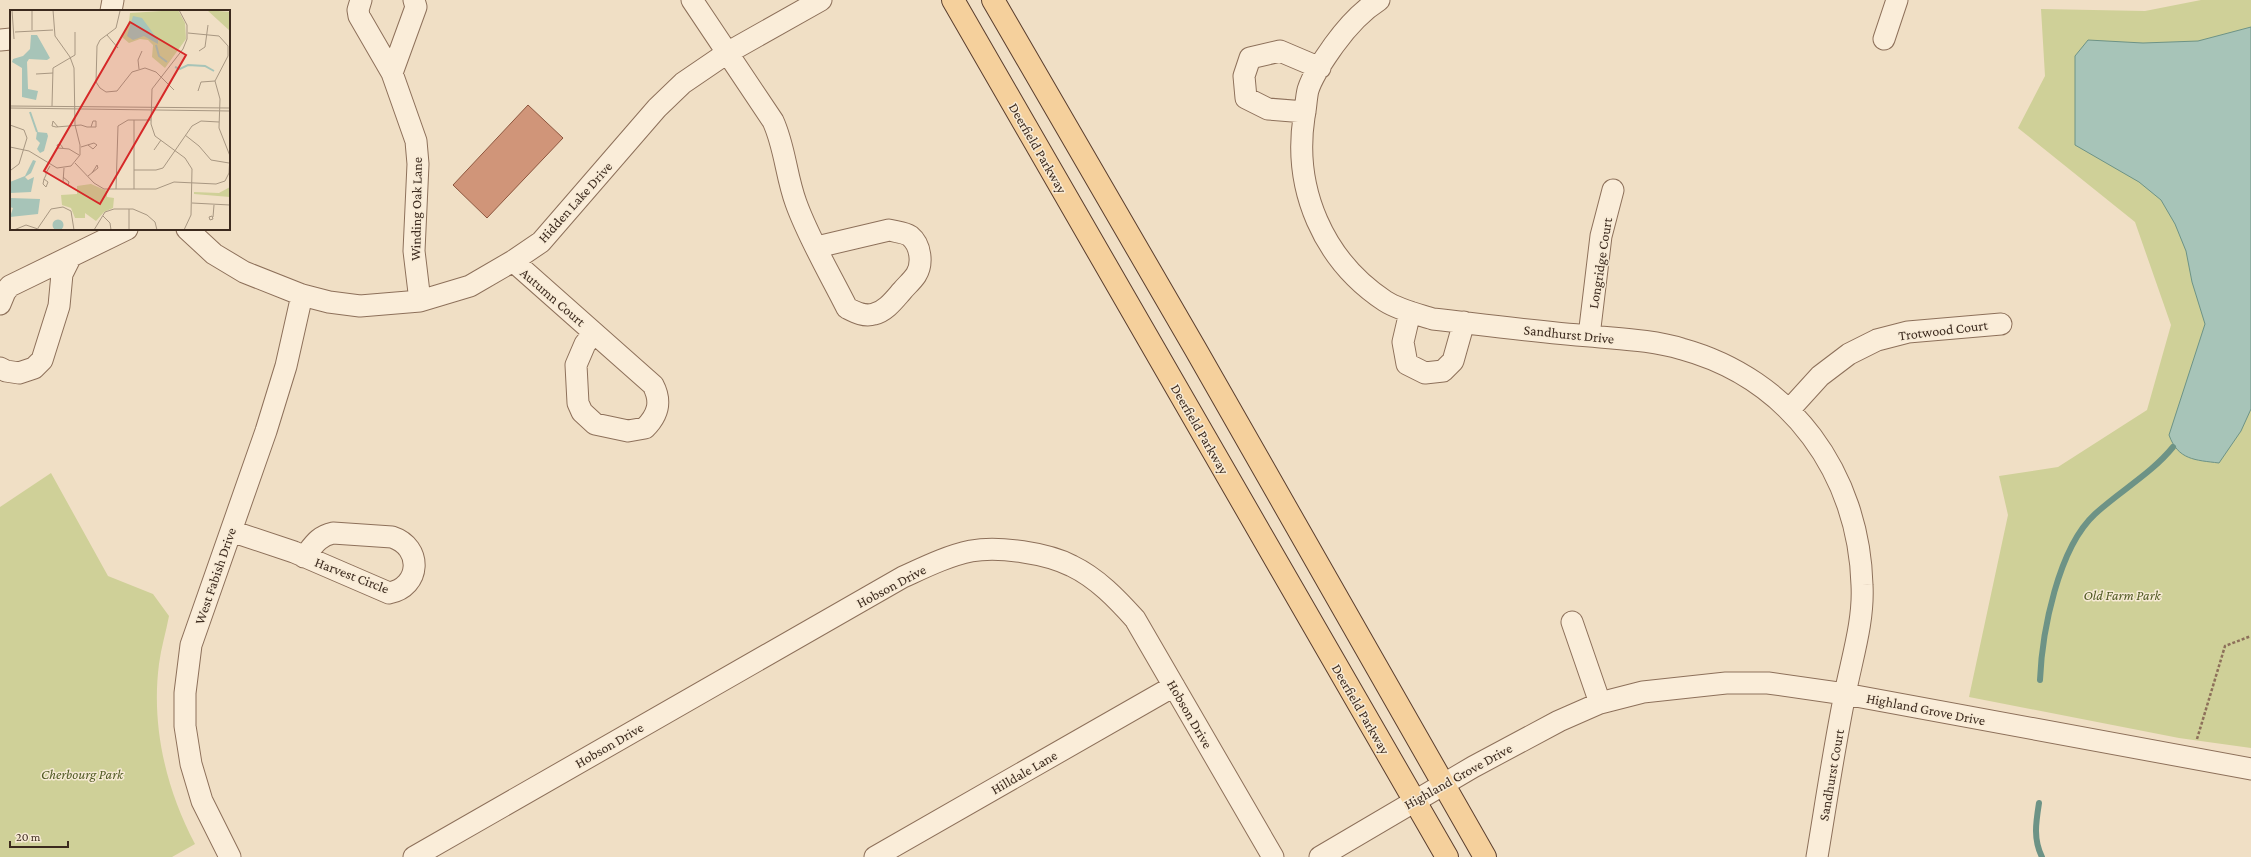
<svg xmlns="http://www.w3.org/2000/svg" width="2251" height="857" font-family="'Crimson Pro',serif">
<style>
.green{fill:#cfd098}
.water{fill:#a7c4b8;stroke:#6d9386}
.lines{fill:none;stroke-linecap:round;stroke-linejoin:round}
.stream{stroke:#6d9386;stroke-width:6}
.building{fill:#d09579;stroke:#8d563e}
.minor-casing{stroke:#8d705a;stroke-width:23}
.major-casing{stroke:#5a3e2e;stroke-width:24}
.path{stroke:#8d705a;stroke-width:2.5;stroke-dasharray:3 2;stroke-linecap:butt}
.minor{stroke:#faedd9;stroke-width:21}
.major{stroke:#f5d09c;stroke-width:22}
.labels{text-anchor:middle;stroke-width:3;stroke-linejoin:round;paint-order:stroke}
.street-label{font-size:14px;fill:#3c2a1e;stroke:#f7ead5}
.park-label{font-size:14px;font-style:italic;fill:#515a24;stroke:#f7ead5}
.inset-river{fill:none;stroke:#a7c4b8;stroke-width:2}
.inset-road{fill:none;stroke:#a89782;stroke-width:1}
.view{fill:#d62828;fill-opacity:0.15;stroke:#d62828;stroke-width:2}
.inset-edge{fill:none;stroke:#3c2a1e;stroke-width:2}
</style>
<rect width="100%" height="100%" fill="#f0dfc5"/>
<path class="green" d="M2201,0H2251V748L2179,738L1969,697L2008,515L1999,476L2058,467L2147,410L2171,325L2135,222L2018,128L2045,76L2041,9L2145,11Z
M51,473L108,576L153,594L169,616C166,632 161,648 159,664C151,726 166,789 195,844L172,857H0V507Z"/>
<path class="water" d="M2251,27V409L2241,431L2219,463C2195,460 2178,460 2169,435L2205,324L2192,282L2186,251L2175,224L2161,200L2139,182L2075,145V56L2088,40L2143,43L2198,41Z"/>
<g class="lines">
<path class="stream" d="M2040,680C2042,632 2058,548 2095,514C2120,491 2152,473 2173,447
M2039,803C2036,822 2033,839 2042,857"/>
</g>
<path class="building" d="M528,105L563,138L487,218L453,185Z"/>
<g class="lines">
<g class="minor-casing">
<path id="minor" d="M361,0L358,10L359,16L392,73L416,141L418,164L414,251L420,301
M692,0L773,121C785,147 786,176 796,203C809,239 830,274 847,308C855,312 864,317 874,314C886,311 894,300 902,291C906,286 912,281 916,275C923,264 921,245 910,236C904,232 896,232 889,230L817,247
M1379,0C1360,12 1347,27 1334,45C1325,58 1313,74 1308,90C1306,98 1306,108 1304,117C1293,189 1323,260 1385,301C1399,310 1417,314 1433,319C1485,325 1537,332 1590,336C1620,339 1652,340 1682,349C1791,379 1859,474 1862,585C1864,621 1852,658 1845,694C1834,748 1826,803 1817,857
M111,11L113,0
M1884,39L1897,0
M0,40L11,39
M392,73L416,7L414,0
M1305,112L1268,109L1246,98L1244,76L1250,58L1280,51L1320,68
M187,229L214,254L244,272L302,295L329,302L360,306L420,301L470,286L513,261L541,242L657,108L683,83L727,53L821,0
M513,261L653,385C662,402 658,415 645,428L628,431L595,424L582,412L578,403L576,365L585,344L594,333
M0,304L5,292L10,286L127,229
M1410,312L1403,342L1407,364L1425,373L1443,371L1453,361L1464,322
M1589,336L1601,236L1613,190
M0,368L6,371L19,373L34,368L42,360L59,306L62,274L70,258
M1790,409L1820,376L1849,354L1877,340L1908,332L2001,324
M231,531L294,552L389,593C421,587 423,547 392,537L333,533C318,536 313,546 304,557
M1572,622L1600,703
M230,857L202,801L191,764L185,726V693L191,645L266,431L286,366L302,295
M414,857L903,577C925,567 947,556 971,551C999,546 1047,553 1072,566C1097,578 1117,599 1135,619L1273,857
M875,857L1174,686
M1320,857L1473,767L1559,721L1600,703L1643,692L1726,683H1768L1845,694L2251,769"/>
</g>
<g class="major-casing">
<path id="major" d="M953,0L1447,857
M993,0L1196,350L1485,857"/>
</g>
<path class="path" d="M2197,739L2225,646L2251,636"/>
<use href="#minor" class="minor"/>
<use href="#major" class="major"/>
</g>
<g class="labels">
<g class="street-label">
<text transform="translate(1038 148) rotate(60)" y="5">Deerfield Parkway</text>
<text transform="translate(575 202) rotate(-48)" y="5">Hidden Lake Drive</text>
<text transform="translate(416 209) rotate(-89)" y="5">Winding Oak Lane</text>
<text transform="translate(1600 263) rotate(-81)" y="5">Longridge Court</text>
<text transform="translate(553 297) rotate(41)" y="5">Autumn Court</text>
<text transform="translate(1943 330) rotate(-7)" y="5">Trotwood Court</text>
<text transform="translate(1569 334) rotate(6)" y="5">Sandhurst Drive</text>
<text transform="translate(1200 429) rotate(60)" y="5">Deerfield Parkway</text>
<text transform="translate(352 575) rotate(21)" y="5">Harvest Circle</text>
<text transform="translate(215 576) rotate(-71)" y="5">West Fabish Drive</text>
<text transform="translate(891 586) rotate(-28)" y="5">Hobson Drive</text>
<text transform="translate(1361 709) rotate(60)" y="5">Deerfield Parkway</text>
<text transform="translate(1926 709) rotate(11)" y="5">Highland Grove Drive</text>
<text transform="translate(1190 714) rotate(60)" y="5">Hobson Drive</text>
<text transform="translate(609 745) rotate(-30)" y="5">Hobson Drive</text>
<text transform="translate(1024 772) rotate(-30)" y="5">Hilldale Lane</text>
<text transform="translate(1831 775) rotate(-80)" y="5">Sandhurst Court</text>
<text transform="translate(1458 776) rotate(-29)" y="5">Highland Grove Drive</text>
</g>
<g class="park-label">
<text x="2122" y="600">Old Farm Park</text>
<text x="82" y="779">Cherbourg Park</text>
</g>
</g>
<g transform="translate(10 10)">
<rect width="220" height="220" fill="#f0dfc5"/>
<path d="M168,0L175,13L176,29L155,58L142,47L143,35L138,30L130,29L119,33L112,27L119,11L120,3ZM197,0L220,2V21ZM81,174L97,181V187L104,188L103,198L94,202L86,211L75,203V208H65L61,198L52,195L51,185L67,184V176ZM220,177V187L184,184V182L209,183Z" fill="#cfd098"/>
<path d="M123,6L132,8L148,30V34L134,26L123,30L117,26ZM21,25H27L40,48L37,50L19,49L17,52L18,79L28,81L26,90L12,87V58L2,52L3,49L13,46L20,39ZM27,122L37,123L38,126L34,141L30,143L27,139L30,133L26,129ZM23,150L26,151L21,163L15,167L18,170L24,167L21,182L0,183V172L15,166ZM0,188L30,189L28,204L0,207L3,198L0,197ZM42.5 215a5.5 5.5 0 1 1 11 0a5.5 5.5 0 1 1-11 0Z" fill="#a7c4b8"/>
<path class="inset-river" d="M146,35L149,46L157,52M165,57L170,59L178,55L195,56L204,61M20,102L27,122"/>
<path class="inset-road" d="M2,0L4,29M22,0V20M98,0H144M169,0L177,15V29L173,39L142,79L141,114L145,126L175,148L182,159L181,205L174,220M110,1L106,18L90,30L87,36L86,72L90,78L96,82L107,81L122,62L135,58L146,62L164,80M5,22L43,20M97,25L108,38M189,41L195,37L198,15M129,59L128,50L132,41M26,64L43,63M188,81L191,72L205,71M0,96L220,98M42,96L43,58L65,45V22M0,98L220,101M0,115L14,120L17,128L9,154L1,160M48,117L43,111L42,116L46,117L71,115L77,117H86V111H83L81,117M175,125L189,136L201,150L219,153M0,137L19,141L47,158L61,156L70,145V135L65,115L64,58L60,47L45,26L43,0M71,137L84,133L87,135L83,139L78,135M53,138L50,134L47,135L48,138L59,139L69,145M144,140L151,130M65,153L84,173L94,179H146L164,172L206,174L215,171L219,163L220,146L209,118L210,89L205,71L218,46V36L209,26L178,23M124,160H146L153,158L182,116L191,111L209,112M78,166L88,158L87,155L82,163M53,167L59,172L58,175L53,172L54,158M34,169L38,172L36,177L33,174L34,169L36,165V163L40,156M106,179L108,116L118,110H141M124,179V110M182,193L220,195M119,199V220M93,206L100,213L101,220M202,206L203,209L200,210L199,207ZM203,207L204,195M28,218L41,199L53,197L61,201L64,220M4,220L16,215L31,220M84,220L95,202L104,199H123L137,205L145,212L147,220"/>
<path class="view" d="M120,12L176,45L90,194L34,161Z"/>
<rect width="220" height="220" class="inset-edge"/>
</g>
<path d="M10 841v6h58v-6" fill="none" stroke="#3c2a1e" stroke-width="2"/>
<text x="16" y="841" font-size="12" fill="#3c2a1e" stroke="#f7ead5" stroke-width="3" paint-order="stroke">20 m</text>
</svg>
